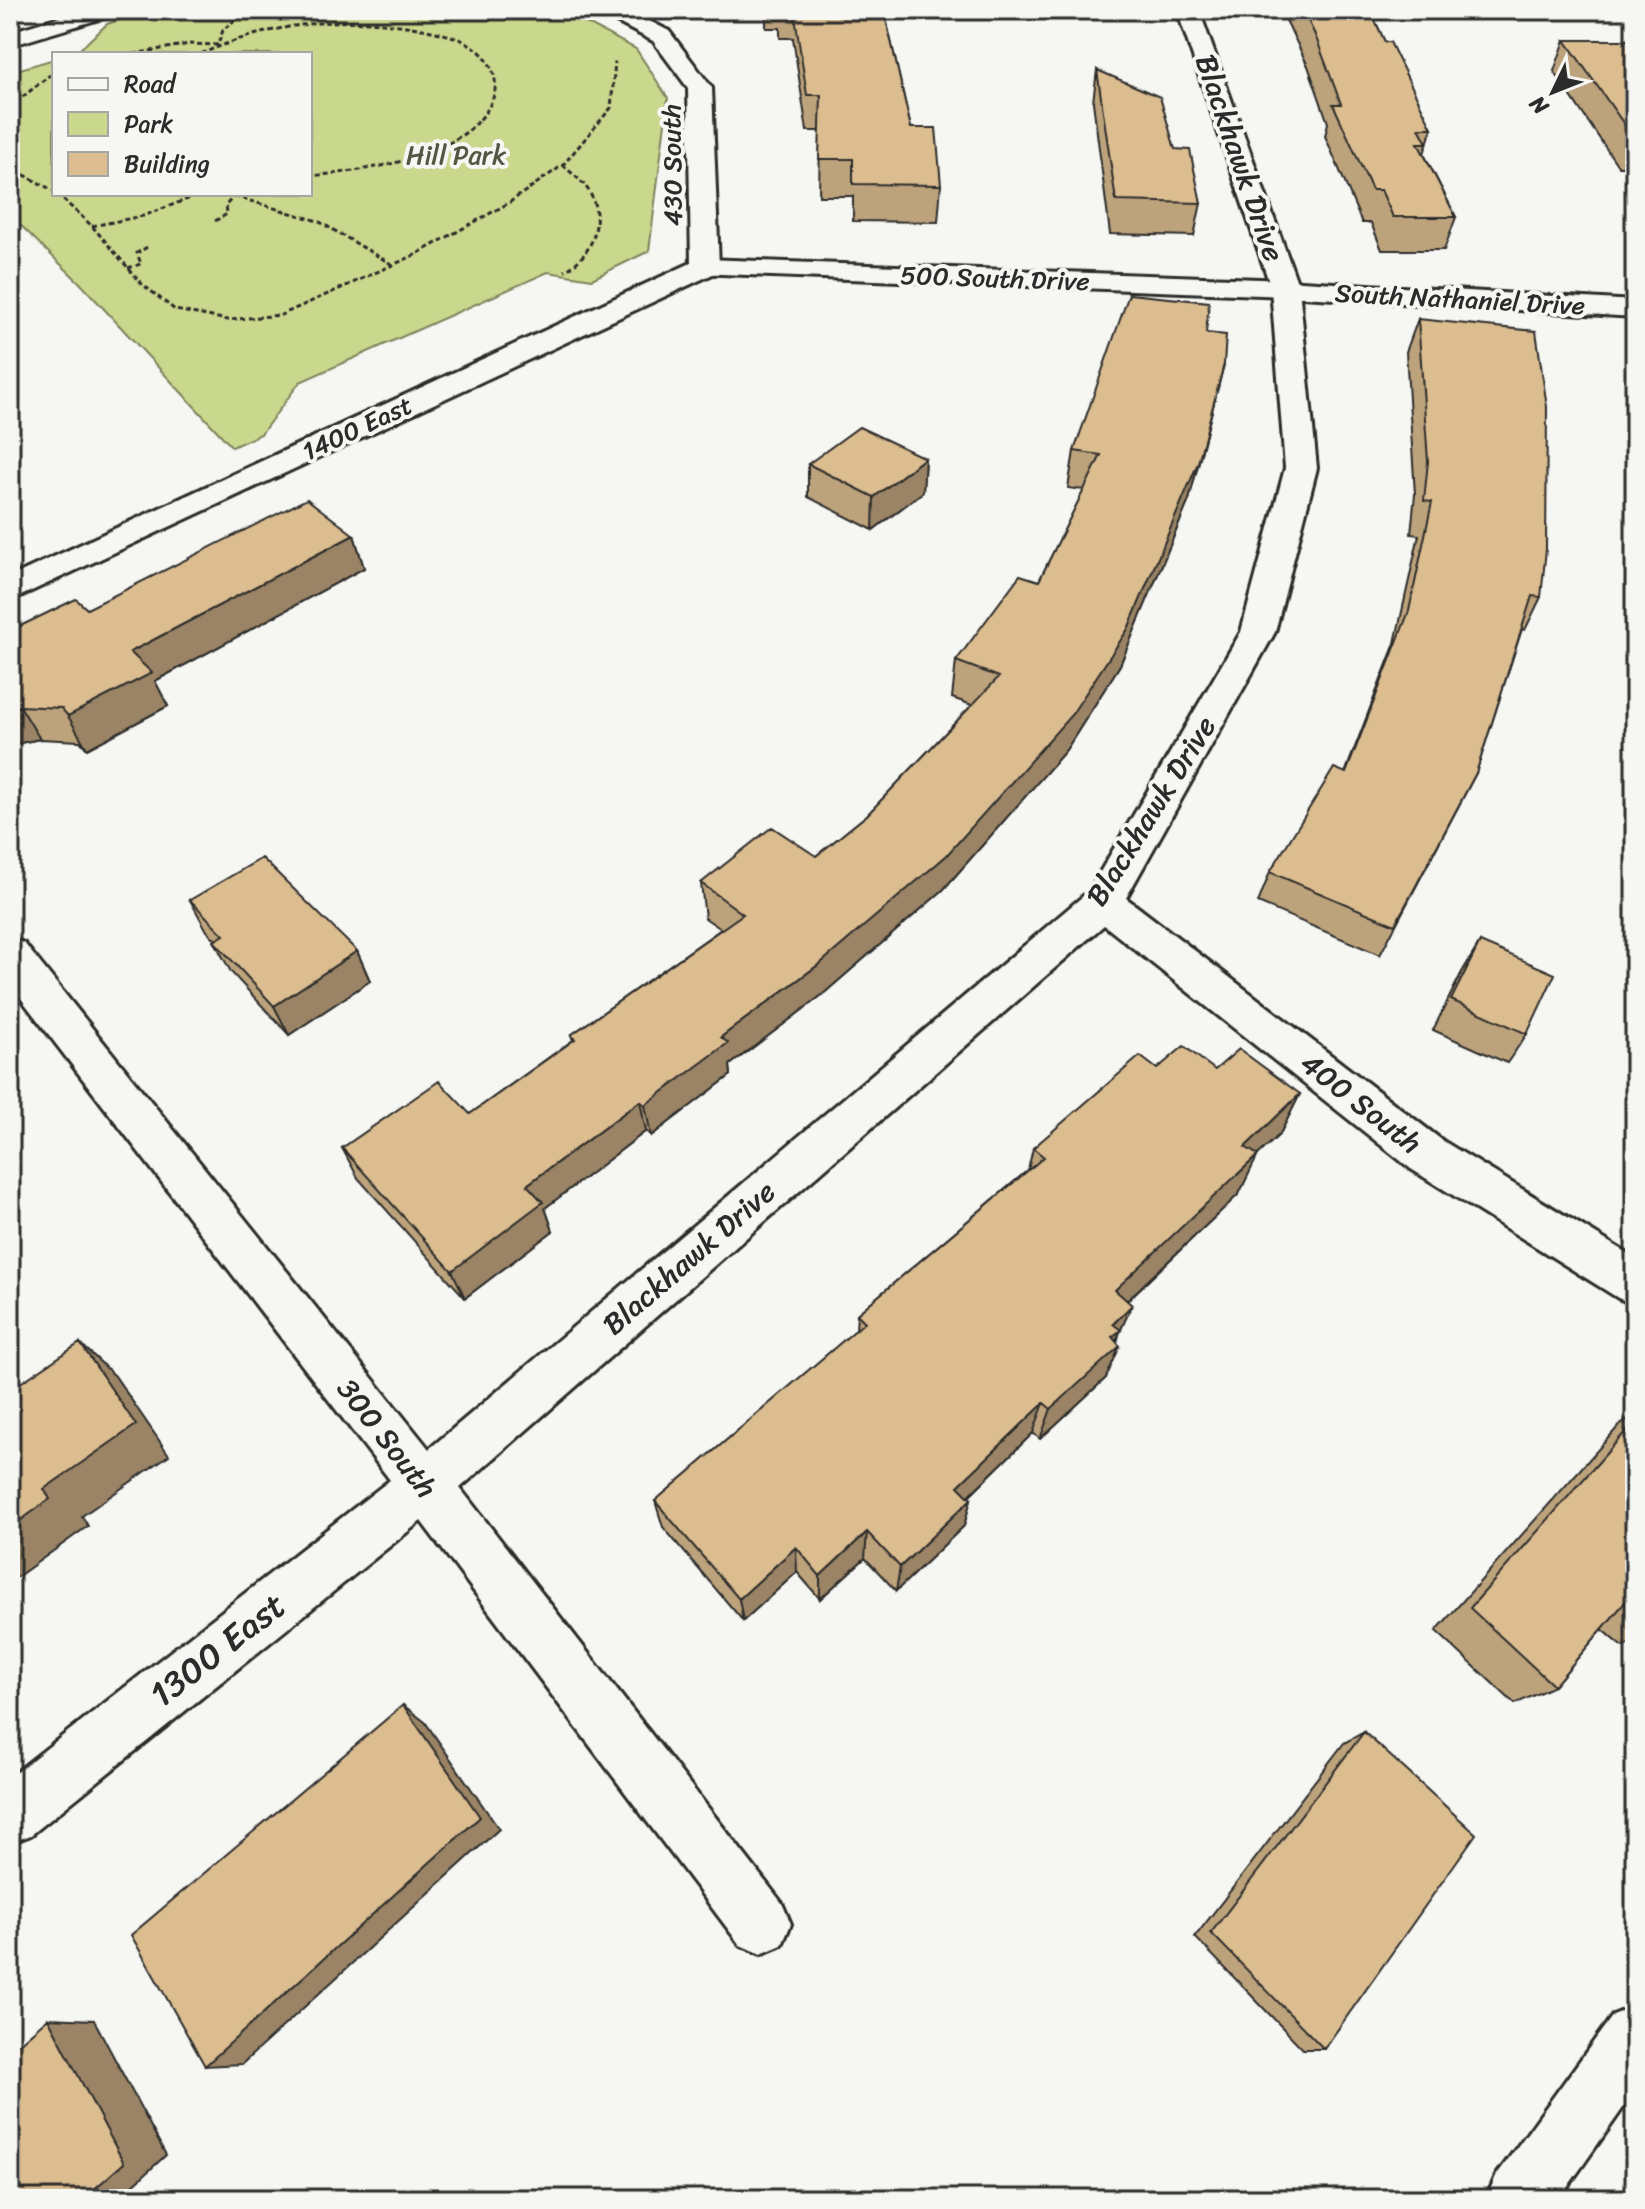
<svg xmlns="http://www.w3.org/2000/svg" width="1645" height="2209" font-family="Sriracha,sans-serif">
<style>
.green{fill:#c9d88c;stroke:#7a825c;stroke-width:2}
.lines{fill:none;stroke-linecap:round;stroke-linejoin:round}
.minor-casing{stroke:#2b2b2b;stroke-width:6}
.tertiary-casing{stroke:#2b2b2b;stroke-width:6}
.path{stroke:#2b2b2b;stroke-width:3;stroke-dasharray:5 3;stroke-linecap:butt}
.minor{fill:#f6f6f2;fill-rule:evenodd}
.tertiary{fill:#f6f6f2;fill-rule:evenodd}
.wall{fill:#bda37c;stroke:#2b2b2b;stroke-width:2}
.shaded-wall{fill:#9a8465;stroke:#2b2b2b;stroke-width:2}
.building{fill:#dcbd90;stroke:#2b2b2b;stroke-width:2}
.labels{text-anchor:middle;stroke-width:8;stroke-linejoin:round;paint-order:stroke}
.far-park-label{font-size:26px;fill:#525643;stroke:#f6f6f2}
.far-street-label{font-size:26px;fill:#2b2b2b;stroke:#f6f6f2}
.street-label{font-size:30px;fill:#2b2b2b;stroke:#f6f6f2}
.near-street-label{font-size:36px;fill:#2b2b2b;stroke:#f6f6f2}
</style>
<rect width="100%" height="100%" fill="#f6f6f2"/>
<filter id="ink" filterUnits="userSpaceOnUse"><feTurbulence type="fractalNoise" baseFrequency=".0125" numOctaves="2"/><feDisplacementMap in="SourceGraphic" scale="16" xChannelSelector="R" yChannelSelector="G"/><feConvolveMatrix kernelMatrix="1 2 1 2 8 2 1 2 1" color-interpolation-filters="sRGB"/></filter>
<g filter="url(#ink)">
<path class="green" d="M153,10H561L636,49L668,98L649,251L592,279L548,272L300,382L261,434L232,447L80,283L10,215V72L54,59V194H310V54H68L78,51L107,24Z"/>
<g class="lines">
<g class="minor-casing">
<path id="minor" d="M600,10H628L669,31L712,88L719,267L715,273L10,601V577L691,263L688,88L653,41L603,15Z
M1177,10H1199L1299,288L1317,468L1275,632L1126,898L1443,1141L1635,1258V1305L1618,1298L1411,1169L1104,925L460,1488L782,1903L791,1924L782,1945L761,1954L740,1945L421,1521L31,1835L10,1843V1777L390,1480L10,984V938L24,943L429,1449L1089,891L1241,632L1285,468L1271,288Z
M1635,2006V2091L1559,2199H1486L1496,2176L1613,2015Z"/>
</g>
<g class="tertiary-casing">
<path id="tertiary" d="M82,10H116L113,15L10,46V32Z
M705,259L1285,280L1635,301V317L1285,296L695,273L691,267L695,261Z"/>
</g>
<path class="path" d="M134,54L189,44L218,45L223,30L247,10
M201,54C274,22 349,13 427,30C445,34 468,39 482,54C493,66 499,82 493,98C470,158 365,171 310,176
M10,107L50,75
M563,165C572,174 584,182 590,193C605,223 592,255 565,271
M10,167L54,191
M57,194L92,226L142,284L175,310L228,320L281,315L415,255L507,204L563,165L611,108L615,62
M227,194L318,221L393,265
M215,221L227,214L226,205L234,196
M92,226L143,216L201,194
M128,268L141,264L137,253L149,246"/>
<use href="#minor" class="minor"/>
<use href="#tertiary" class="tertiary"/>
</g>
<path class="wall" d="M766,10H884L911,128L941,185L938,222L853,221V196H819L820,131H807L793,38H780V28H766Z
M1281,10H1370L1385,42L1432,128L1424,154L1456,217L1444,250H1382L1371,223H1362L1325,136L1328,123L1308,66Z
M1565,40L1635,41V184L1623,166H1618L1554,71Z
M1097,70L1175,149L1201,203L1194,236L1110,234L1093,102Z
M1418,319L1541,597L1525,630L1522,629L1476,773L1380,955L1258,903L1270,872L1345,773L1395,643L1419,535L1411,534L1415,494L1406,352Z
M1206,333L1224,364L1189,500L1120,665L1066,750L943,890L822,995L730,1065L731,1075L651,1136L646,1131L545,1208L553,1231L465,1298L358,1178L342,1148L470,1114L573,1040L571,1035L721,929L705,918L701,883L816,856L867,815L972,705L952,698L956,661L1039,581L1084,490L1068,488L1074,451Z
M925,458L923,492L873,530L808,497V464Z
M354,535L364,568L155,681L168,706L87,749L80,741L40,739L10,745V631Z
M190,900L357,951L370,981L289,1035L231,972L214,941L216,940L207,931Z
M1480,942L1527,1034L1507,1063L1433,1030L1462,972Z
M1157,1069L1215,1070L1300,1094L1280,1134L1257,1155L1239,1194L1127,1301L1118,1339L1106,1378L1040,1439L1033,1433L968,1497L971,1499L964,1526L896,1591L865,1558L820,1599L797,1572L743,1621L663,1527L655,1501L856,1330L857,1314L1028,1170L1033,1148Z
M1635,1413V1641L1623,1647L1602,1629L1554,1686L1515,1704L1436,1631L1618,1427Z
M1364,1732L1324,2049H1303L1195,1937L1344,1743Z"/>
<path class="shaded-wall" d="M1224,364L1189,500L1120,665L1066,750L943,890L822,995L730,1065L731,1075L651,1136L645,1105L721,1037L822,962Z
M925,458L923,492L873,530L874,497Z
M354,535L364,568L155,681L168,706L87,749L68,716L130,652Z
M20,706L40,739L10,745V708Z
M357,951L370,981L289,1035L274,1006Z
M1300,1094L1280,1134L1234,1178L1258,1155L1239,1194L1102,1324L1115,1290L1245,1147Z
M640,1101L646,1131L545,1208L553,1231L465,1298L452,1271L527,1185Z
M1132,1305L1110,1354L1120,1346L1106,1378L1040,1439L1051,1409L1113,1324Z
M80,1343L115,1376L169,1455L82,1516L88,1526L10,1582V1528L44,1489Z
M10,1378L31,1395L10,1391Z
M1044,1403L1033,1433L951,1513L958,1486Z
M971,1499L964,1526L896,1591L900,1567Z
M867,1532L865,1558L820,1599V1576Z
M796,1547L797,1572L743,1621L739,1599Z
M403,1705L425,1722L499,1829L242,2064L205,2066Z
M48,2018L94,2020L166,2155L118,2199H83Z"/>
<path class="building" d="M794,10H884L911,128H936L941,185L853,184V159H819L821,95H807Z
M1303,10H1370L1385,42H1390L1432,128H1419L1427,143H1418L1456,217H1393L1381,190H1372L1333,104H1341L1315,35Z
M1565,40H1634L1635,41V134H1631Z
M1097,70L1160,97L1175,149L1190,150L1201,203L1116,201Z
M1129,294L1209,302L1206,333L1226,335L1224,364L1198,463L1128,629L1072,714L946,856L822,962L721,1037L728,1043L645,1105L640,1101L527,1185L543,1202L452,1271L342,1148L439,1081L470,1114L575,1039L571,1035L743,914L701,883L772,827L816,856L867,815L999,677L956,661L1020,575L1039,581L1101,455L1074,451Z
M1418,319L1536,331L1547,407L1546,549L1541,597L1532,596L1476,773L1395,925L1270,872L1334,768L1346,773L1409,611L1432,502L1424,501L1428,461Z
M859,427L925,458L874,497L808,464Z
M307,499L354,535L130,652L152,673L68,716L61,708L20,706L10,708V631L76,599L87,609Z
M262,858L357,951L274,1006L214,941L224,935L190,900Z
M1480,942L1555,974L1527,1034L1451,1000Z
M1184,1046L1215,1070L1239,1049L1300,1094L1245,1147L1258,1155L1115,1290L1132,1305L1113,1324L1121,1330L1112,1337L1120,1346L1051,1409L1044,1403L958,1486L971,1499L900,1567L867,1532L820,1576L796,1547L739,1599L655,1501L865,1322L857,1314L1044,1157L1033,1148L1140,1056L1157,1069Z
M80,1343L136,1425L44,1489L50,1499L10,1528V1390Z
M1635,1421V1599L1631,1595L1554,1686L1470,1608Z
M403,1705L480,1817L205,2066L131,1935Z
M1364,1732L1476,1834L1324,2049L1211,1933Z
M48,2018L124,2163L83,2199H10V2051Z"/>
</g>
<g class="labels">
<g class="far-park-label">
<text x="456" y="164">Hill Park</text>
</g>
<g class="far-street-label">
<text transform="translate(672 165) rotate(-91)" y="9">430 South</text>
<text transform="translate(995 278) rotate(2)" y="9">500 South Drive</text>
<text transform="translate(1460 299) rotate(3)" y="9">South Nathaniel Drive</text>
<text transform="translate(357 428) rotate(-25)" y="9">1400 East</text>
</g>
<g class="street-label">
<text transform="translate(1240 158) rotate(71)" y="10">Blackhawk Drive</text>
<text transform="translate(1151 811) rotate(-58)" y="10">Blackhawk Drive</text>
<text transform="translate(1361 1103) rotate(38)" y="10">400 South</text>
<text transform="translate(689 1258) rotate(-41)" y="10">Blackhawk Drive</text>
<text transform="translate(387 1438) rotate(52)" y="10">300 South</text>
</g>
<g class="near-street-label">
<text transform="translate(217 1649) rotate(-38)" y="13">1300 East</text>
</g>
</g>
<rect width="1645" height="2209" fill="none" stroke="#f6f6f2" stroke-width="40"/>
<rect x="20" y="20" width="1605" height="2169" fill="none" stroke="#2b2b2b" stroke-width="3" filter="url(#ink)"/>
<rect x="52" y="52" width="260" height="144" fill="#f6f6f2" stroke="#a5a5a2" stroke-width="2"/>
<rect x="68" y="78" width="40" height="12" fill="#f6f6f2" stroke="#a5a5a2" stroke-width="2"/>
<text x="124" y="92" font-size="24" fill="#2b2b2b">Road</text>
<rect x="68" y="112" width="40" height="24" fill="#c9d88c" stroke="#a5a5a2" stroke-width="2"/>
<text x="124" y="132" font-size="24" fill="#2b2b2b">Park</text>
<rect x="68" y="152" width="40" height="24" fill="#dcbd90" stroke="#a5a5a2" stroke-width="2"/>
<text x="124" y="172" font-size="24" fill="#2b2b2b">Building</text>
<g transform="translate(1553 92) rotate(227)" stroke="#f6f6f2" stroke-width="6" paint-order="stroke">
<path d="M0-6L14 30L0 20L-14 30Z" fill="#2b2b2b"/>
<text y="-12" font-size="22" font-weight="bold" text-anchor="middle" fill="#2b2b2b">N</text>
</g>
</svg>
